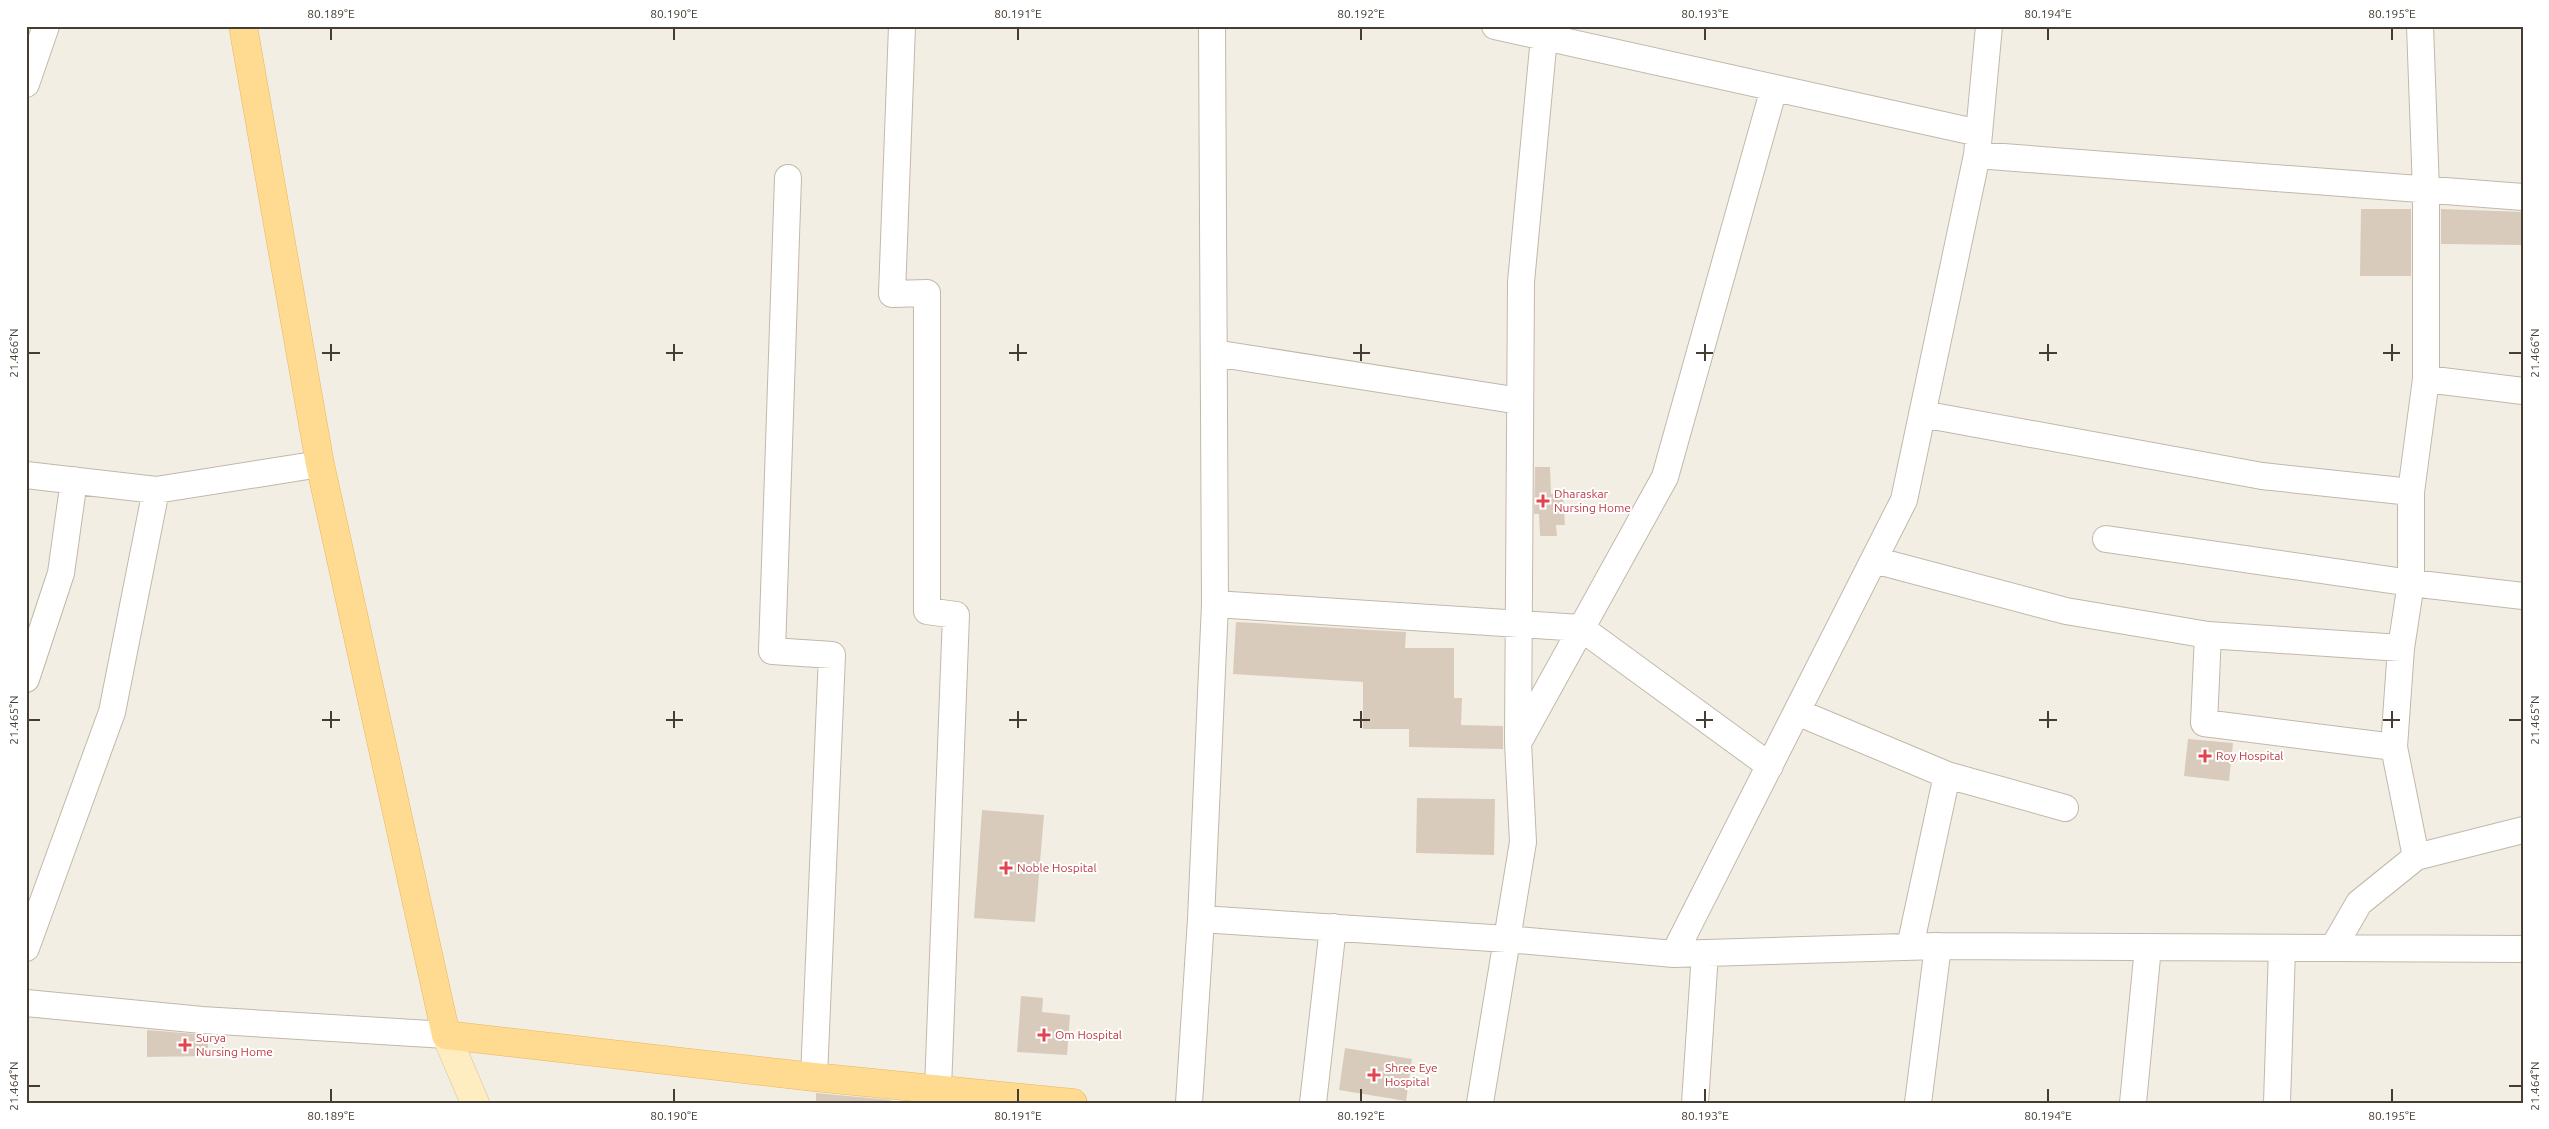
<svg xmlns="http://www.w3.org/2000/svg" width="2549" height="1129" font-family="Ubuntu,sans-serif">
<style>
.building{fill:#d8cbbc}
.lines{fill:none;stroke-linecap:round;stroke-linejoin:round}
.street-casing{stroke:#c2b8a9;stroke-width:28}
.secondary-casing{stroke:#d8c294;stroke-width:29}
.primary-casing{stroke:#e8b75c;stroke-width:29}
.street{stroke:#fff;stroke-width:26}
.secondary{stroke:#ffedc2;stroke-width:28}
.primary{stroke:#ffda91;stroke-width:28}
.ticks{fill:none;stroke:#453d34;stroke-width:2}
.health-dot{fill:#e0444e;stroke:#fff;stroke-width:2}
.labels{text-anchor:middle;stroke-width:4;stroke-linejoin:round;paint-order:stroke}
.health-label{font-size:12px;fill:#be3a42;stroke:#fff;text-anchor:start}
.neatline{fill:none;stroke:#453d34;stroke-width:2}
.ticks-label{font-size:12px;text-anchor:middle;fill:#453d34}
</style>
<rect width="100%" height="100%" fill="#f3eee4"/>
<path class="building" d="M2361,209H2411V276H2360Z
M2441,209L2523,212V245L2441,244Z
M1535,467H1550L1551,494H1563L1565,525H1556L1557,536H1540L1539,514H1534Z
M1236,622L1406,632L1405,648H1454V698H1462L1461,725L1503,726V749L1409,747V729H1363V682L1233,674Z
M2188,739L2233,743L2229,781L2184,776Z
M1417,798L1495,799L1494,855L1416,853Z
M982,810L1044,815L1035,922L974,918Z
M1021,996L1043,998L1042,1012L1070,1015L1067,1055L1017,1052Z
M147,1030L208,1035V1056L147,1057Z
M1345,1048L1412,1059L1406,1101L1339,1090Z
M816,1093L891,1100V1103H816Z"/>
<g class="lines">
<g class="street-casing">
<path id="street" d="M902,26L892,294L927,293V611L956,615L938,1089
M1495,26L1979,133
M26,84L46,26
M1977,155L2523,197
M788,178L772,651L832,655L814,1077
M1214,353L1520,401
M2426,379L2523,391
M1922,414L2262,476L2411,492
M26,475L156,490L320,464
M2106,539L2411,583L2523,596
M1874,560L2066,611L2208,635L2401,648
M1215,604L1581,628L1770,766
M2208,635L2204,723L2394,747
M26,679L61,573L74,480
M1797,712L1947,775L2065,808
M1518,739L1521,282L1544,37
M2416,857L2394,747L2401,648L2411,583V492L2426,379V190L2420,26
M1201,919L1507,939L1674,954L1938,946L2523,949
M1910,947L1947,775
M26,948L112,712L156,490
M2333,948L2359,903L2416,857L2523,830
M1674,954L1904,500L1977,155L1989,26
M26,1003L202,1020L446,1035
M1189,1103L1201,919L1215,604L1212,26
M1313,1103L1333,927
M1480,1103L1523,842L1518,743L1665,477L1774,88
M1695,1103L1705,953
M1918,1103L1938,946
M2133,1103L2148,947
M2277,1103L2282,948"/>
</g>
<g class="secondary-casing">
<path id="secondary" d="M446,1035L475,1103"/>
</g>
<g class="primary-casing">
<path id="primary" d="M243,26L320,464L446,1035L814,1077L1073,1103"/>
</g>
<use href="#street" class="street"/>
<use href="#secondary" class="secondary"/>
<use href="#primary" class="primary"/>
</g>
<path class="ticks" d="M331,28V40M674,28V40M1018,28V40M1361,28V40M1705,28V40M2048,28V40M2392,28V40M331,344V361M674,344V361M1018,344V361M1361,344V361M1705,344V361M2048,344V361M2392,344V361M28,353H40M322,353H340M666,353H683M1009,353H1027M1353,353H1370M1696,353H1713M2039,353H2057M2383,353H2400M2509,353H2522M331,711V728M674,711V728M1018,711V728M1361,711V728M1705,711V728M2048,711V728M2392,711V728M28,720H40M322,720H340M666,720H683M1009,720H1027M1353,720H1370M1696,720H1713M2039,720H2057M2383,720H2400M2509,720H2522M28,1086H40M2509,1086H2522M331,1089V1102M674,1089V1102M1018,1089V1102M1361,1089V1102M1705,1089V1102M2048,1089V1102M2392,1089V1102"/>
<g class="health-dot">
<path d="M1540.5 493.5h5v5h5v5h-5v5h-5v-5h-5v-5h5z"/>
<path d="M2202.5 748.5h5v5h5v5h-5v5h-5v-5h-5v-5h5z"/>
<path d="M1003.5 860.5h5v5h5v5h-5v5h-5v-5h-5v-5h5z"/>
<path d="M1041.5 1027.5h5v5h5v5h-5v5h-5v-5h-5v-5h5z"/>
<path d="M182.5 1037.5h5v5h5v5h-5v5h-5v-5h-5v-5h5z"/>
<path d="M1371.5 1067.5h5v5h5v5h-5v5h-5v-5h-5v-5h5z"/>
</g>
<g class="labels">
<g class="health-label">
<text x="1554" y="498">Dharaskar<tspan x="1554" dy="14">Nursing Home</tspan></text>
<text x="2216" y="760">Roy Hospital</text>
<text x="1017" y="872">Noble Hospital</text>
<text x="1055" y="1039">Om Hospital</text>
<text x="196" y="1042">Surya<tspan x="196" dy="14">Nursing Home</tspan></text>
<text x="1385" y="1072">Shree Eye<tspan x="1385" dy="14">Hospital</tspan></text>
</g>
</g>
<rect width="2549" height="1129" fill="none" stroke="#ffffff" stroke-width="55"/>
<rect x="28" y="28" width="2494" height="1074" class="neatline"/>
<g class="ticks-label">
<text x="331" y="18">80.189°E</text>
<text x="674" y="18">80.190°E</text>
<text x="1018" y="18">80.191°E</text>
<text x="1361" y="18">80.192°E</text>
<text x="1705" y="18">80.193°E</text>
<text x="2048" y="18">80.194°E</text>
<text x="2392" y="18">80.195°E</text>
<text transform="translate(14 353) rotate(-90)" y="4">21.466°N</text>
<text transform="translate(2535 353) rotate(-90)" y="4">21.466°N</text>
<text transform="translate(14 720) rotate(-90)" y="4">21.465°N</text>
<text transform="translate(2535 720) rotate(-90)" y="4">21.465°N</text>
<text transform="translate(14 1086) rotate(-90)" y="4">21.464°N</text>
<text transform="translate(2535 1086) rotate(-90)" y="4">21.464°N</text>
<text x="331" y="1120">80.189°E</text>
<text x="674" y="1120">80.190°E</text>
<text x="1018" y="1120">80.191°E</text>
<text x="1361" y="1120">80.192°E</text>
<text x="1705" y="1120">80.193°E</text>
<text x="2048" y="1120">80.194°E</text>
<text x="2392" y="1120">80.195°E</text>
</g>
</svg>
